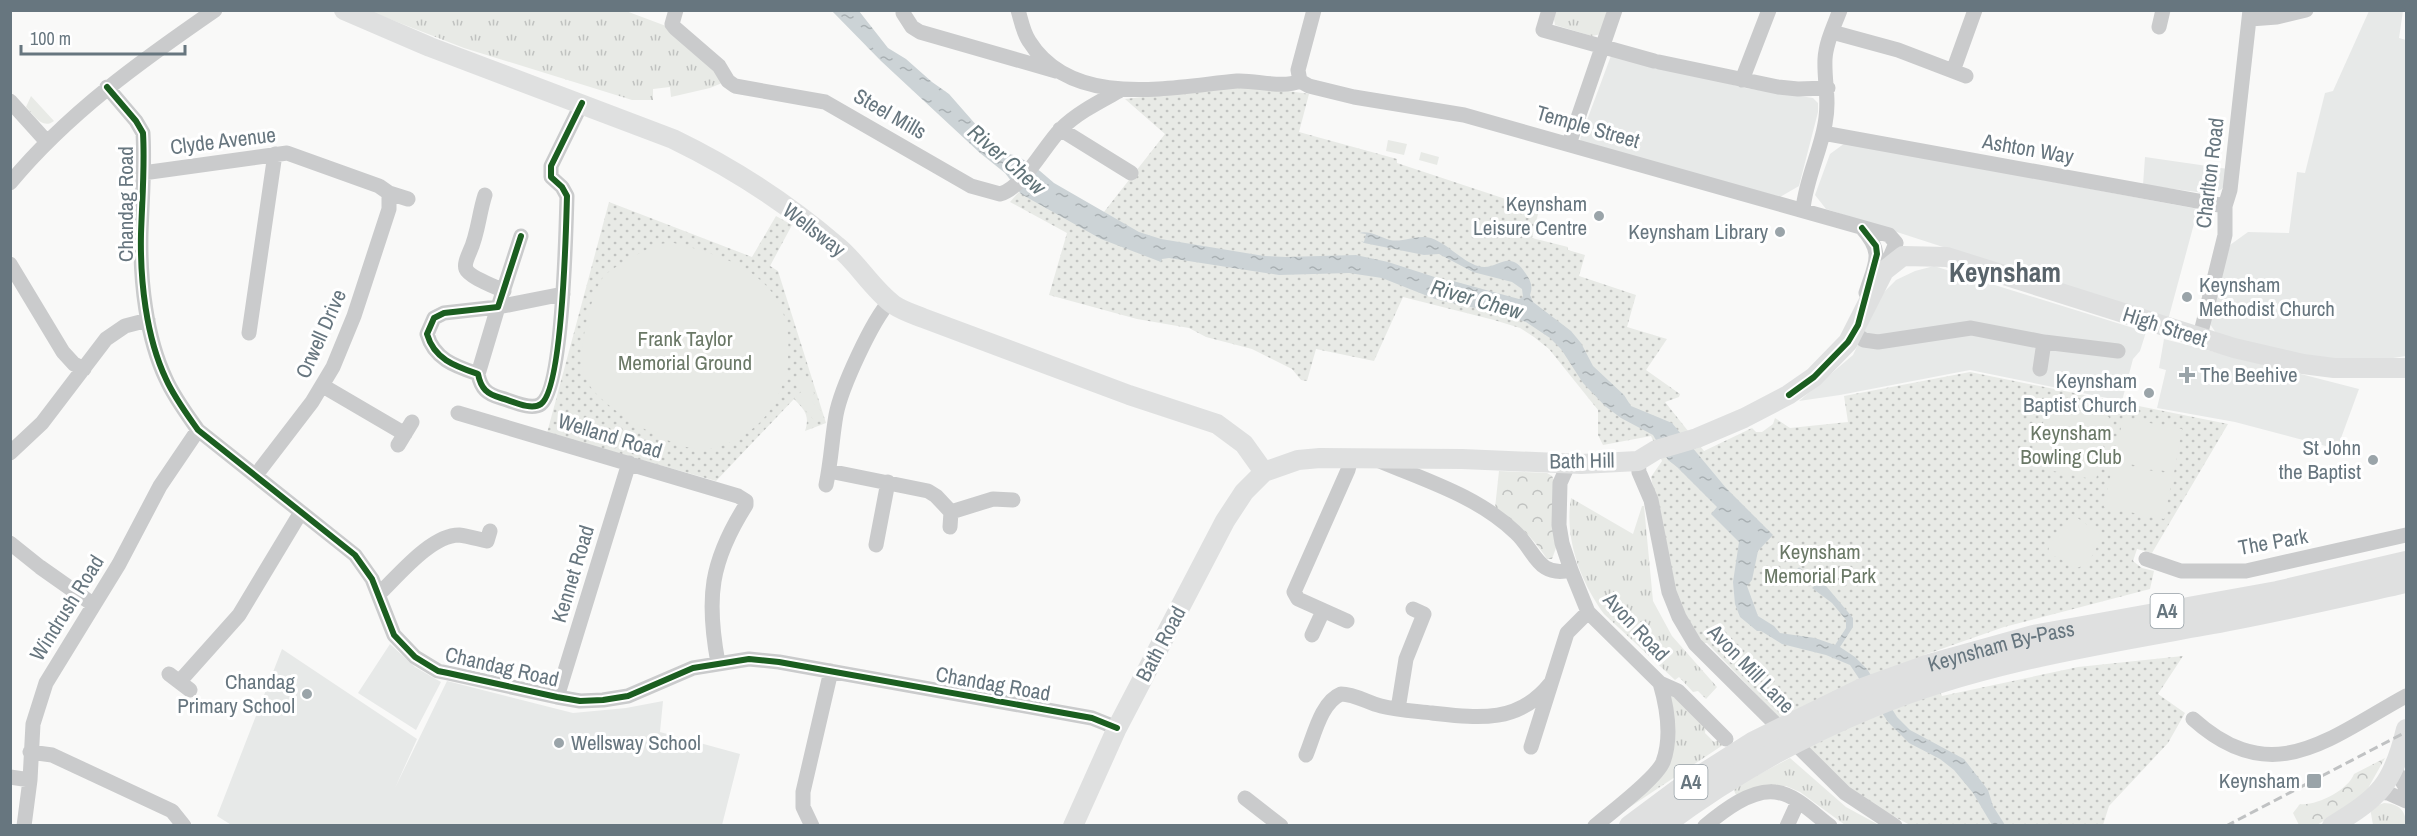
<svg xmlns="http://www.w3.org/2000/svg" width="2417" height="836" font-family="'Archivo Narrow',sans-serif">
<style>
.built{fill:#e7e9e8}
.grass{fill:url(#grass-tufts)}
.forest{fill:url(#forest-crowns)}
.park{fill:url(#park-dots)}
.garden{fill:#e8eae6}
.water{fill:url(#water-ripples)}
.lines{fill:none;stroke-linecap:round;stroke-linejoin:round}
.stream{stroke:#ccd3d6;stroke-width:3}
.minor{stroke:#cacbcc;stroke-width:15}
.major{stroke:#dfe0e0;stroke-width:20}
.highway{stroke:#dfe0e0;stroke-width:22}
.rail{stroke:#c0c2c3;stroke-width:3;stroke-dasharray:9 4.5;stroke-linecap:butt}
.cycleway-casing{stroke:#fff;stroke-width:10}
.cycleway{stroke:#1b5e20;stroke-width:6}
.poi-dot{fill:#9aa4a9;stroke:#fff;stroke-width:2}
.labels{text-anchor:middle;stroke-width:6;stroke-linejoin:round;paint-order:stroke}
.shield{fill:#fff;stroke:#959fa5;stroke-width:1.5}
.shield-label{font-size:20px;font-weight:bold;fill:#67767f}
.street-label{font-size:21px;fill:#67767f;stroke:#fff}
.poi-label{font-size:21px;fill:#67767f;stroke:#fff;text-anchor:end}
.park-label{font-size:21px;fill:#6a7866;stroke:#fff}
.water-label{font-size:22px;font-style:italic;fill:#627479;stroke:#fff}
.district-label{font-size:27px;font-weight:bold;fill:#59646b;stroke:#fff}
</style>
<defs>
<pattern id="grass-tufts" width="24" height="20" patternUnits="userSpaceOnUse" patternTransform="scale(1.5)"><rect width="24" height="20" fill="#e8eae6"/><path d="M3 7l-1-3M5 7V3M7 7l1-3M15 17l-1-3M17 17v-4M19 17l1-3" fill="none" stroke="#c0c2c0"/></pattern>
<pattern id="forest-crowns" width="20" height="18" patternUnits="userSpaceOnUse" patternTransform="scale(1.5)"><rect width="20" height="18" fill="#e8eae6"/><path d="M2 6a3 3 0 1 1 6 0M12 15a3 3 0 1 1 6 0" fill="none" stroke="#c0c2c0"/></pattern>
<pattern id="park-dots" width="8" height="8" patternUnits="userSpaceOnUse" patternTransform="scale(1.5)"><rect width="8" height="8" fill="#e8eae6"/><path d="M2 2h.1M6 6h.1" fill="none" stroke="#c0c2c0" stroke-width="1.8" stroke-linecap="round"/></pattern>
<pattern id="water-ripples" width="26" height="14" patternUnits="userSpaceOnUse" patternTransform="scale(1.5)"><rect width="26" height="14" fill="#ccd3d6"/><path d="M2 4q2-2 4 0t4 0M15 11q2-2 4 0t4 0" fill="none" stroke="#a9b0b3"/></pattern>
</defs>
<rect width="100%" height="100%" fill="#f9f9f8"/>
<path class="built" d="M2369,11H2403L2399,38L2406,40V356L2393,358L2325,360L2218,336L2208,321L2230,245L2248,232L2289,233L2297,172L2305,173L2325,93L2333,91Z
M1612,53L1745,88L1813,98L1818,103V112L1799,186L1780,197L1582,143L1580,139Z
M1845,143L2198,209L2168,320L1826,209L1815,195L1830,154Z
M2145,157L2228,169L2225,184L2222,189L2212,194L2143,185Z
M1934,266L2146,332L2140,351L2133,359L2122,401L1970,370L1840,395L1799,401L1853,355L1882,294L1896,280L1915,271Z
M2164,339L2359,389L2337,449L2235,422L2157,408L2166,370L2159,368Z
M390,644L415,667L441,682L416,730L358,693Z
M282,649L417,739L395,788L447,681L573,713L626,708L663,701L660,732L740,754L722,825L233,826L217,816Z"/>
<path class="grass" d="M369,11H626L666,26L721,73L722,83L710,88L671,97L670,87L653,89V100H632L464,48Z
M1556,11H1605L1607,14L1601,34L1592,36L1555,25L1554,19Z
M31,96L54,121C42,130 34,115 26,107Z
M1571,498L1633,534L1642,506H1644L1653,601L1672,636L1717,687L1706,699L1698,691L1693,692L1679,677L1675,680L1604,614C1581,582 1564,539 1571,498Z
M1670,694L1706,724L1705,733L1714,742L1718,740L1726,743L1612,819L1661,775Z
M1790,758L1846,807L1879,825H1845L1800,792L1786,786L1768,787L1736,795L1733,788Z
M2384,803C2399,804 2406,810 2406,825H2373L2370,808Z"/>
<path class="forest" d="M1499,471L1547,473L1552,476L1555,482L1557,545L1552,559H1547C1533,537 1517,523 1495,508Z
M2385,758L2367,790L2354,802L2317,825H2299L2293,813L2300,804C2317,806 2348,790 2354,774Z"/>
<path class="park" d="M1248,85L1309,94L1299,132L1397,159V163L1539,210L1532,238L1568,247V250L1585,255L1579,276L1636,295L1627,327L1667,339L1646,370L1680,394L1679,397L1665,402L1704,451L1752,428L1756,432H1762L1773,424L1775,418L1790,428L1848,422L1844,396L1970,372L2228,424L2152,553L2137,549L2133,561L2142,568L2154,571L2150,589L2004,627L1924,655L1942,696L2078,667L2183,656L2158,694L2185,713L2168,743L2109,806L2103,825H1910L1860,798L1834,775L1707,643H1703L1674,596L1651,477L1662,461L1651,436L1603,445L1598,435V410L1549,349L1534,337L1520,328L1494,320L1403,297L1374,361L1316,349L1307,381L1301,380L1292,369L1252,349L1206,337L1189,328L1137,319L1049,295L1067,233L1010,202L1019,192L1089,231L1165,134L1125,99Z
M609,202L752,257L776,216L792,225L770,266L778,271L826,423L805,431C810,416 805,410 794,399L716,481L547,433Z"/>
<path class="garden" d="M1388,140L1407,144L1404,155L1386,151Z
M1421,152L1439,157L1437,165L1419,160Z
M674,243C743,260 798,284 787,366C784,387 772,413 756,426C742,438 718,451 698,449C669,447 603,409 588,383C586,378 583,371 582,366C579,347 592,288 605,275C613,267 649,247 660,244C664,243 670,243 674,243Z
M805,375L813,384L814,394L809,398L822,412L814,420L794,398L801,392L794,383Z
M2047,404L2109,417L2096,480L2034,467Z
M2123,418L2182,429L2174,473L2114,461Z
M2113,463L2173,475L2164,519L2104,507Z
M2072,514L2100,534C2098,549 2090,565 2074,569L2058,557L2049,555C2045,542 2065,527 2072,514Z"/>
<path class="water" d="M832,11H859L888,48L906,59L932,82L949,94L985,135L1009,154L1018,156L1040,171L1054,183L1139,232L1161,239L1264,256L1286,257L1356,255L1388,262L1447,281H1453L1519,299L1523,297L1522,289L1512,282L1473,272L1439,254L1424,255L1364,243L1361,241L1364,242L1366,234L1359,233C1369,230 1380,237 1390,240C1403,243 1417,234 1431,238C1448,244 1463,262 1478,266C1498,272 1508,246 1526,274C1531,281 1533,287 1530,295L1533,302L1571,331L1581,343L1593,366L1624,395L1631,406L1672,423L1726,488L1773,535L1758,551L1752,580L1747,586L1758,616L1774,626L1780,633L1815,638L1835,645L1846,628V620L1832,603L1812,588L1821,580L1853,618V627L1840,647L1855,657L1867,669L1897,717L1910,730L1964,759L1988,790L1993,806L2005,825H1992L1973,793L1954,770L1940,759L1909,743L1888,722L1850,665L1826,655L1782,644L1761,631H1757L1740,617L1735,604L1733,582L1739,542L1711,514L1717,507L1677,467L1668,460L1653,435L1621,418L1605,406L1583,383L1561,349L1550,338L1526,322L1502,314L1435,299L1382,278L1349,273L1279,275L1169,258L1162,259L1161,262L1101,239L1021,194L1005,173L980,153L881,61Z"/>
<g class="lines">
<path class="stream" d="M1799,569L1819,586"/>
<path class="minor" d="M676,10L672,24L675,28L719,66L728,81L735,86L825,102L971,186L1000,194C1023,188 1044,146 1061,129C1077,113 1099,102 1119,91
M1018,10C1021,20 1023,32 1029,41C1072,110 1170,87 1237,81C1257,80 1282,89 1300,81
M1549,10L1543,30L1654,61
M903,13L912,27L920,32L1056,71
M2250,19L2277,17L2306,10
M2159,27L2163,10
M1832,32L1898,50L1966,76
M1659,62L1778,87L1798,89L1828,88
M1953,71L1975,10
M1742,80L1769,10
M1300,81L1309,86L1354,97L1464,115L1889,235L1896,243L1886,267
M1300,81L1298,70L1314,10
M107,87L136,121L143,133C145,167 142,201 141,234C140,280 146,337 166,379C174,397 186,413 198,430L355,555L372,579L394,635L415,657L438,671L448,673L557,697L580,701L603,700L628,696L693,668L749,659L779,662L1092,718L1117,728
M10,101L47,142
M1060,129L1131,173
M1823,133L2225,206
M1569,144L1615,10
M143,173L287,153L379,186L389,193L408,199
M10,183C68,113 141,61 215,10
M485,195C479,213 478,234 470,251C468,256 464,264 466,269C469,277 496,287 504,291
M1803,209C1806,179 1820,153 1825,124C1830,99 1824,83 1825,59C1826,42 1834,26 1840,10
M1862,228C1885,254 1875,263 1866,293
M521,236L498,307L444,313L434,318L427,334C434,359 455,366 478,374C481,389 487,394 501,398C512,401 531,411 541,404C563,388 566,228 567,196L562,187L551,177V166L582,103
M10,264L63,352L74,364L84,369
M249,333L275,154
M1854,333L1864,340L1878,342L1971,328L2044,342L2118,351
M2201,338L2202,328L2225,235V206L2230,190L2250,10
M2040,369L2044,342
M478,374L498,307L563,294
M323,386L405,434
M458,413L738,496L746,501V505C710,562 706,598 718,663
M398,445L412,422
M10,453L42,423L106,339L125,326L148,320
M1380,461C1427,481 1477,496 1515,532C1536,551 1537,578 1571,570
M1638,461L1639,472L1651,500L1669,592L1679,617L1695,644L1845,793L1895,826
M1569,463L1560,483L1559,525L1562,543L1571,570L1588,612L1660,683L1678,691L1726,739
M829,471L928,491L936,496L951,512L993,499L1013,500
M256,475L312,402L333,367L354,316L389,209V193
M826,485C831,462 832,438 836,415C841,388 872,321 890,301
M950,527L951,512
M10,543L40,567L94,605
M876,545L888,482
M2146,559L2181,571H2246L2406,535
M379,594C398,576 431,535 459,535C468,536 478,539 487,541L490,531
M1347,621L1298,599L1294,592L1348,470L1351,458
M1312,635L1323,611
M169,674L190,690
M180,681L239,615L301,512
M557,697L629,463
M1398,709L1406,659L1424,614L1413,609
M2193,719C2273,791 2329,738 2406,696
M1531,747L1567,633L1588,612
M30,752L52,755L172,811L184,826
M1306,755C1314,736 1321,702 1341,694C1355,694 1368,703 1381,706C1397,710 1415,711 1432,713C1477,718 1518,724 1550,684
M2395,769L2406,788
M10,777L30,780
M2378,792L2388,793L2406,801
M1245,798L1281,826
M24,826L30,780L33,724L46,683L119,564L160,486L198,430
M812,826L803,807V792L831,671
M1595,826C1611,812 1656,779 1663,762C1672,738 1667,707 1660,683
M1705,826C1723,811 1751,789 1775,792C1795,794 1814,814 1830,826
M1787,826L1798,802"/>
<path class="major" d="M344,10L430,47L673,139C731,167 788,204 837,246C858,263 872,289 894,305C903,311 913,314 923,318L1129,395L1217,424L1244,444L1264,472
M1073,826L1117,728L1225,521L1244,492L1264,472L1298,460L1320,458L1462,459L1581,464L1638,461L1656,450L1697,438L1744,418L1788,395L1814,377L1848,342L1884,271L1903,256L1947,257L2234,348L2303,364L2334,368H2406
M2332,826C2380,797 2393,784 2406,729"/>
<g class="highway">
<path id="s1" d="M1630,826L1677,791L1754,742L1862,689L1929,665L2033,636L2277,592L2406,562"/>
<path d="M1662,826C1726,778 1798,737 1871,707C1977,663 2091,645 2202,625C2271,613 2338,597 2406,582"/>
</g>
<path class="rail" d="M2226,826L2406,732"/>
<g class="cycleway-casing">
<path id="cycleway" d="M107,87L136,121L143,133C145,167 142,201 141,234C140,280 146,337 166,379C174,397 186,413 198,430L355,555L372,579L394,635L415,657L438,671L448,673L557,697L580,701L603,700L628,696L693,668L749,659L779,662L1092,718L1117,728
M521,236L498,307L444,313L434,318L427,334C434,359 455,366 478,374C481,389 487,394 501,398C512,401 531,411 541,404C563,388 566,228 567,196L562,187L551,177V166L582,103
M1789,395L1814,377L1848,342L1858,325L1877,254L1876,246L1862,228"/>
</g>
<use href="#cycleway" class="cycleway"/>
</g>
<g class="poi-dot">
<circle cx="1599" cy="216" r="6"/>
<circle cx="1780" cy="232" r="6"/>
<circle cx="2187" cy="297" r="6"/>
<path d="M2184 366h6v6h6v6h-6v6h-6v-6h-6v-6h6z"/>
<circle cx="2149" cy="393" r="6"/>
<circle cx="2373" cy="460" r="6"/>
<circle cx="307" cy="694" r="6"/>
<circle cx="559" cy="743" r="6"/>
<rect x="2306" y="773" width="16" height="16" rx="3"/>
</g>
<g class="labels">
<g class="shield">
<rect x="2150.5" y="594" width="33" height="34" rx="4.5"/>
<rect x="1674.5" y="765" width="33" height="34" rx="4.5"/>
</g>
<g class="shield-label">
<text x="2167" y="618">A4</text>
<text x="1691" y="789">A4</text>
</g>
<g class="street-label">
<text transform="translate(890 114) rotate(30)" y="7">Steel Mills</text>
<text transform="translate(1588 127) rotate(16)" y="7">Temple Street</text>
<text transform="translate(223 141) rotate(-7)" y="7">Clyde Avenue</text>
<text transform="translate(2028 149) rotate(10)" y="7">Ashton Way</text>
<text transform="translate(2210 173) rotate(-83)" y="7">Charlton Road</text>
<text transform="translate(126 204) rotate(-90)" y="7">Chandag Road</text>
<text transform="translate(814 230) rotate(38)" y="7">Wellsway</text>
<text transform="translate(2165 327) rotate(18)" y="7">High Street</text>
<text transform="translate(321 334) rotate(-66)" y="7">Orwell Drive</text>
<text transform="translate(610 436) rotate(17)" y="7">Welland Road</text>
<text transform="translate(1582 461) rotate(-1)" y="7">Bath Hill</text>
<text transform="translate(2273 542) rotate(-10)" y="7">The Park</text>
<text transform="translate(573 574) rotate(-73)" y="7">Kennet Road</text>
<text transform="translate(67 608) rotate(-58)" y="7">Windrush Road</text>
<text transform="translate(1636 627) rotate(47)" y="7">Avon Road</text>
<text transform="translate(1161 644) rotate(-62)" y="7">Bath Road</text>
<text dy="7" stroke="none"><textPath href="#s1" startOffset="416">Keynsham By-Pass</textPath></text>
<text transform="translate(502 667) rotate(13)" y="7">Chandag Road</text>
<text transform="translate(1751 669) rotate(46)" y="7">Avon Mill Lane</text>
<text transform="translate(993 684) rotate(10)" y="7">Chandag Road</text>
</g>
<g class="poi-label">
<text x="1587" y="211">Keynsham<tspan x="1587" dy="24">Leisure Centre</tspan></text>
<text x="1768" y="239">Keynsham Library</text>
<text x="2199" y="292" text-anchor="start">Keynsham<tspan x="2199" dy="24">Methodist Church</tspan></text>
<text x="2200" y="382" text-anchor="start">The Beehive</text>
<text x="2137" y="388">Keynsham<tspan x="2137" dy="24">Baptist Church</tspan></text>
<text x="2361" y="455">St John<tspan x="2361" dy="24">the Baptist</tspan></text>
<text x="295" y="689">Chandag<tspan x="295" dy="24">Primary School</tspan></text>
<text x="571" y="750" text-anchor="start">Wellsway School</text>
<text x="2300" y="788">Keynsham</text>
</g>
<g class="park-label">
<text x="685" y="346">Frank Taylor<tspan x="685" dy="24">Memorial Ground</tspan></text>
<text x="2071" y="440">Keynsham<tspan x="2071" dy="24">Bowling Club</tspan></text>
<text x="1820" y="559">Keynsham<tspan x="1820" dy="24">Memorial Park</tspan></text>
</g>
<g class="water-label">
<text transform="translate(1007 159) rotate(41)" y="8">River Chew</text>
<text transform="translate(1477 299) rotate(16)" y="8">River Chew</text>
</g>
<g class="district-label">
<text x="2005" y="282">Keynsham</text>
</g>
</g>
<rect width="2417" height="836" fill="none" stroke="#67767f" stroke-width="24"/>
<path d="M21 45v9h164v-9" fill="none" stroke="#67767f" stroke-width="3"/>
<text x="30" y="45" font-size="18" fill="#67767f" stroke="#ffffff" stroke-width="4.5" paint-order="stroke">100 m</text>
</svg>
